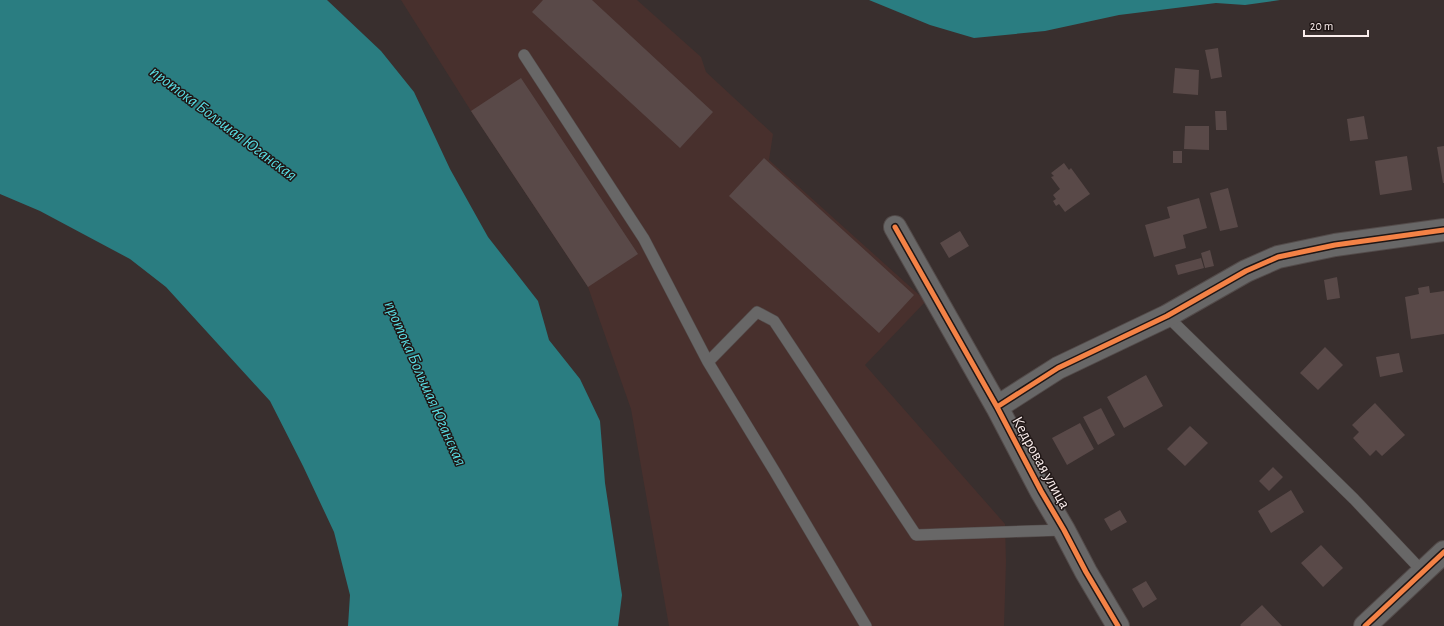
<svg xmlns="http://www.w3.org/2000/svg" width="1444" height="626" font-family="'Alegreya Sans',sans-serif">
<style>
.built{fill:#48302d}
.water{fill:#2a7d81}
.building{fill:#594948}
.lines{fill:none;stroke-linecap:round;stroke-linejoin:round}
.service-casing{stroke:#534b4a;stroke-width:12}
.minor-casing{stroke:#534b4a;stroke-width:24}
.service{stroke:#686767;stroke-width:11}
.minor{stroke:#686767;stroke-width:22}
.cycleway-casing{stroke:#1f1615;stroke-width:8}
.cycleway{stroke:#f48246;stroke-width:5}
.labels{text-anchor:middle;stroke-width:3;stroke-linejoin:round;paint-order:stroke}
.street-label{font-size:16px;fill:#fbeeed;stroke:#1f1615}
.water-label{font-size:17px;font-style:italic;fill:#59dde3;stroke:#1f1615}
</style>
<rect width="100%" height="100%" fill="#392f2e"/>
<path class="built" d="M401,0H637L701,57L706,72L773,134L769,160L926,301L865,365L1005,524L1006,562L1004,626H669L631,409L588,287L471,111Z"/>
<path class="water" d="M0,0H327L381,51L414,92L450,169L488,237L538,301L549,340L580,379L600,421L605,483L622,595L618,626H348L350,595L334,532L303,466L270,401L166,287L130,259L40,211L0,194Z
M869,0H1280L1245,5L1216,3L1119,15L1045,31L974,38L930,25Z"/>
<path class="building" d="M543,0H592L713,112L680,148L532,12Z
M1218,48L1222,77L1211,79L1205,50Z
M1175,68L1199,70L1198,95L1173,93Z
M521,78L638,254L588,287L471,111Z
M1215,111H1226L1227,130H1216Z
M1364,116L1368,139L1350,141L1347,119Z
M1185,126H1209V150L1184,149Z
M1444,146V183H1443L1437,147Z
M1173,151H1182V163H1173Z
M1407,156L1412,190L1380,195L1375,161Z
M764,158L914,295L879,333L729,196Z
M1064,163L1069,170L1071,168L1090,194L1065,212L1059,204L1056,206L1053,201L1056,199L1053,195L1060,189L1051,177L1054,176L1051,173Z
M1228,188L1238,227L1220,231L1210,193Z
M1199,198L1207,228L1183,235L1186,248L1154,257L1145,225L1170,218L1167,207Z
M960,231L969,246L949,258L940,243Z
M1210,250L1214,266L1205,268L1201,253Z
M1201,258L1204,268L1178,275L1175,265Z
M1337,277L1340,298L1327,300L1324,280Z
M1429,286L1430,293L1444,291V334L1411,339L1405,297L1419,294L1418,288Z
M1325,347L1343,365L1318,390L1300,373Z
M1399,353L1403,372L1380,377L1376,357Z
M1146,375L1163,406L1124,428L1107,397Z
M1375,403L1405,435L1382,456L1376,450L1370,456L1353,438L1359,432L1352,425Z
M1101,408L1115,435L1098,445L1083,417Z
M1080,423L1094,449L1067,465L1052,438Z
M1190,426L1208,443L1185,466L1167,449Z
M1273,467L1283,477L1269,491L1259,481Z
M1291,490L1304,512L1271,533L1258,511Z
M1120,510L1127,522L1111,531L1104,519Z
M1321,545L1343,568L1323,587L1301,563Z
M1146,581L1157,599L1143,608L1132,589Z
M1262,605L1282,626H1241L1240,625Z"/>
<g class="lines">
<g class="service-casing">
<path id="service" d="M524,55L644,239L708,362
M1167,316L1354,499L1423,572
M866,626L775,472L708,362L757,312L774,321L916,535L1064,530"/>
</g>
<g class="minor-casing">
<path id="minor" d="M895,227L997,407L1041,491L1064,530L1086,572L1118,626
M997,407L1058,368L1167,316L1246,271L1278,257L1335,245L1444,230
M1365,626L1444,552"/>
</g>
<use href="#service" class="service"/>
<use href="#minor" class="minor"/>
<g class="cycleway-casing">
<path id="cycleway" d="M895,227L997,407L1041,491L1064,530L1086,572L1118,626
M997,407L1058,368L1167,316L1246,271L1278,257L1335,245L1444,230
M1365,626L1444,552"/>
</g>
<use href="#cycleway" class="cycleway"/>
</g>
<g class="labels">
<g class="street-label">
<text transform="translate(1042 462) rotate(61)" y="6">Кедровая улица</text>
</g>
<g class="water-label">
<text transform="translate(224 123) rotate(37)" y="6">протока Большая Юганская</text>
<text transform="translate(426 383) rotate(66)" y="6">протока Большая Юганская</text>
</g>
</g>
<path d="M1304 30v6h64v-6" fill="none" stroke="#fbeeed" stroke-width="2"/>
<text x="1310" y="30" font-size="12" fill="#fbeeed" stroke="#1f1615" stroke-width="3" paint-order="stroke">20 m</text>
</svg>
